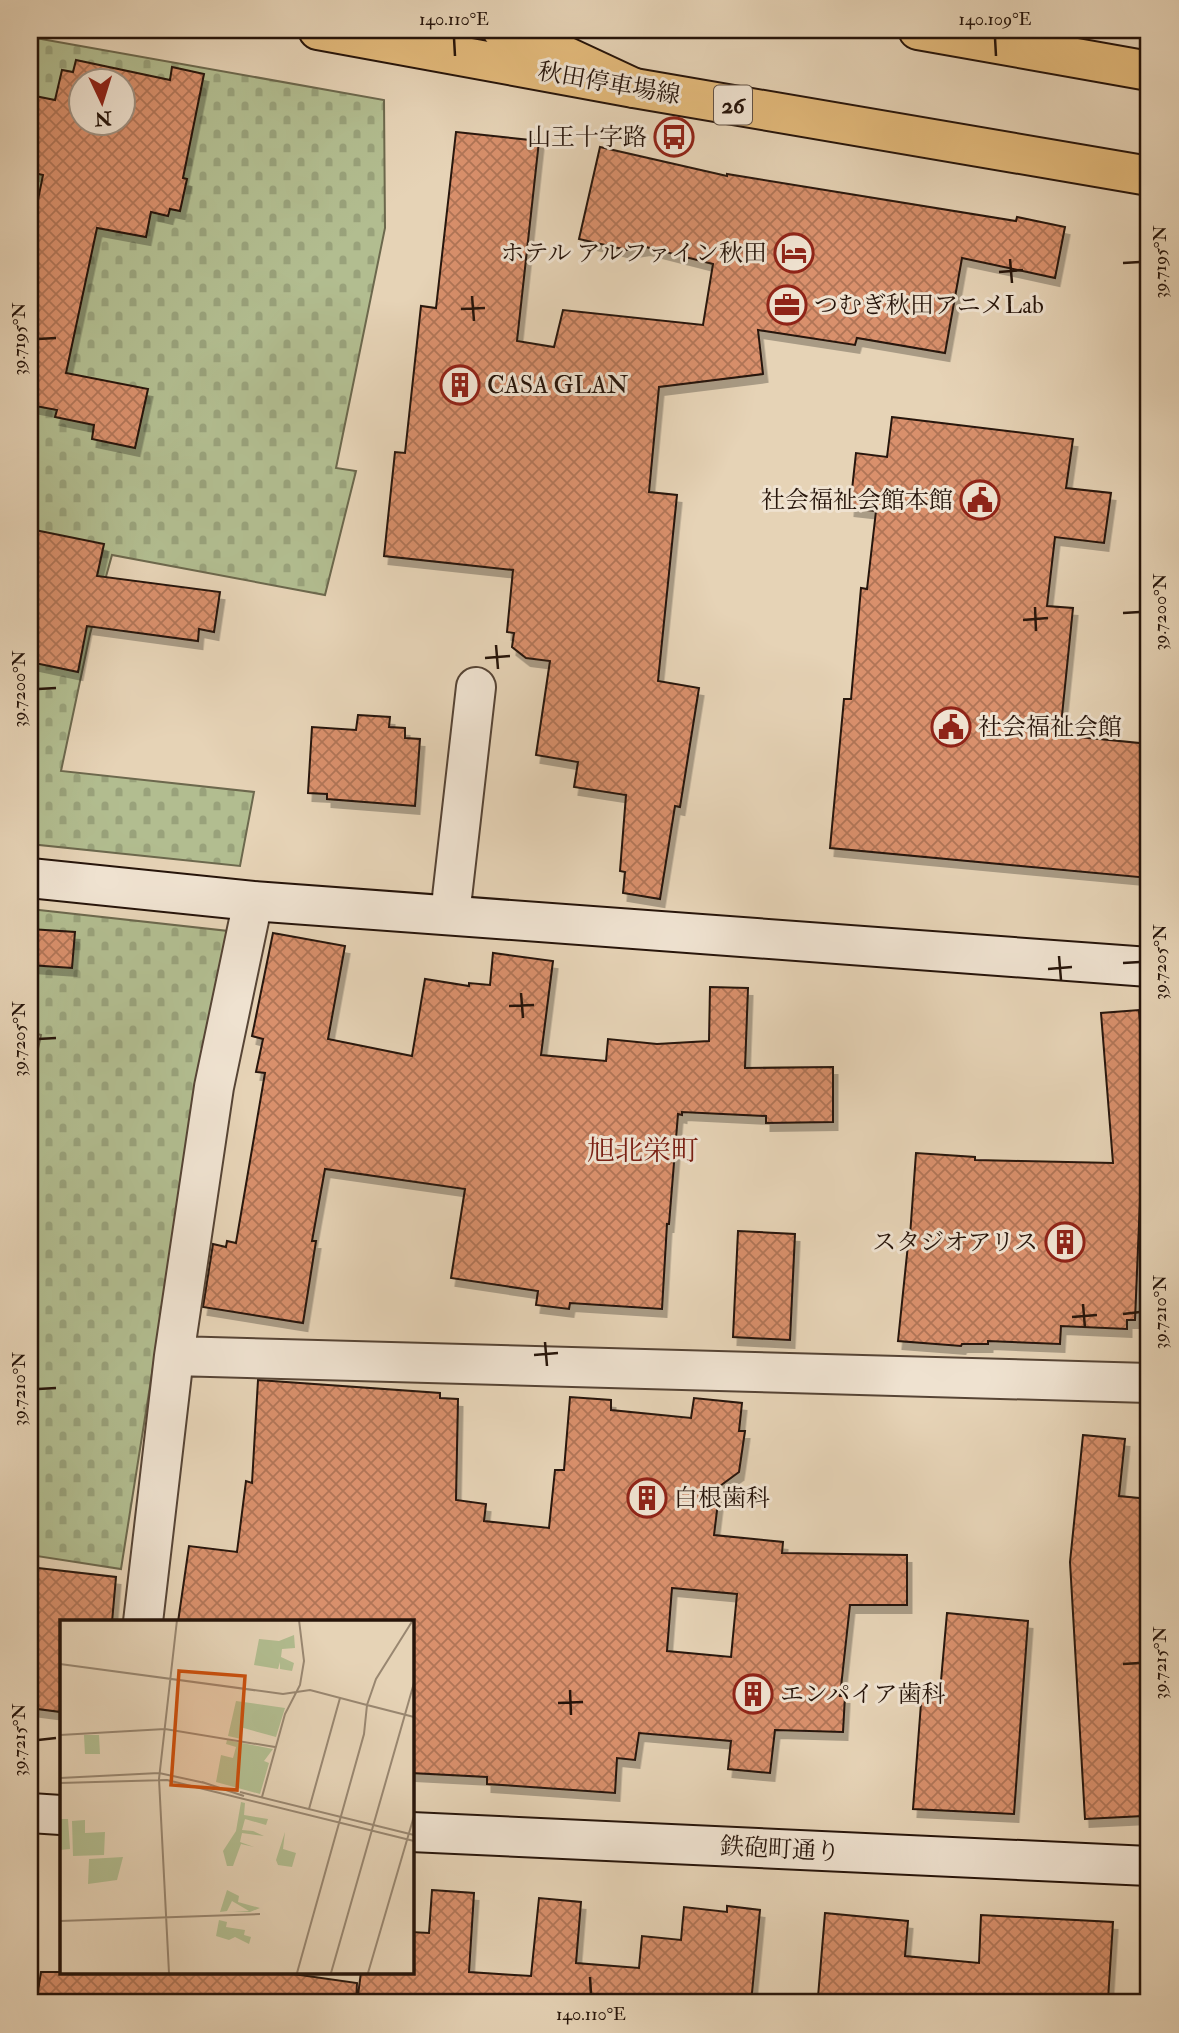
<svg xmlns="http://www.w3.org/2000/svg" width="1179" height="2033" font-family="'IM FELL Double Pica','Noto Serif JP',serif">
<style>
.cemetery{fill:url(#cemetery-stones);stroke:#6c684d;stroke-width:2;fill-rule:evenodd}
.building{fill:url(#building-cross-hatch);stroke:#26140a;stroke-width:2;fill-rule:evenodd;filter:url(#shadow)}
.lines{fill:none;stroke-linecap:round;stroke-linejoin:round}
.street-casing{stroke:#564435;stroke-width:42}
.secondary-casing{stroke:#26140a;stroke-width:42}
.primary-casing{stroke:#26140a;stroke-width:42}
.highway-casing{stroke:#26140a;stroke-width:42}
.street{stroke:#efe2d0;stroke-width:38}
.secondary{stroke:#efe2d0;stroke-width:38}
.primary{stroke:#e3ba7b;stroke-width:38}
.highway{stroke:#e3ba7b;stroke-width:38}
.ticks{fill:none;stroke:#26140a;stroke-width:2.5}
.labels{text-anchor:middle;stroke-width:6;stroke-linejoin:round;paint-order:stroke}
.shield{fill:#efe2d0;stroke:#625245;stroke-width:2}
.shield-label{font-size:23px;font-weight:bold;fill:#26140a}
.street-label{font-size:24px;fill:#26140a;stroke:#efe2d0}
.poi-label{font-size:24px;fill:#26140a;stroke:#efe2d0;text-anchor:start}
.quarter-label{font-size:28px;fill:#7a1f14;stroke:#efe2d0}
.inset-road{fill:none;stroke:#998771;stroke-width:2}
.view{fill:#cb4f0c;fill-opacity:0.15;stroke:#cb4f0c;stroke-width:3.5}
.inset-edge{fill:none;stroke:#26140a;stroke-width:3.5}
.neatline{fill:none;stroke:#26140a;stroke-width:2.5}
.ticks-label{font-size:18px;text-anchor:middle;fill:#26140a}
</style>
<defs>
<pattern id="cemetery-stones" width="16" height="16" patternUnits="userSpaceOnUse" patternTransform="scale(1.75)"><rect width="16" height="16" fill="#b2bd90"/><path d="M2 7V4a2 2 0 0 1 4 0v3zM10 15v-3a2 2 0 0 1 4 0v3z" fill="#99a27b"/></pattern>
<pattern id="building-cross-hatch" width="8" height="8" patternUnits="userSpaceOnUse" patternTransform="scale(1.75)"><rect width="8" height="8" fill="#d9906c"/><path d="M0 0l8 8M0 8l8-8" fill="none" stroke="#b07457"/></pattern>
<filter id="shadow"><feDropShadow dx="4.5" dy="8" stdDeviation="0" flood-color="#0004"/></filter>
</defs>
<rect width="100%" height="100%" fill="#e6d3b6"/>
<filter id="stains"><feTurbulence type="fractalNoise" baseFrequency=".00286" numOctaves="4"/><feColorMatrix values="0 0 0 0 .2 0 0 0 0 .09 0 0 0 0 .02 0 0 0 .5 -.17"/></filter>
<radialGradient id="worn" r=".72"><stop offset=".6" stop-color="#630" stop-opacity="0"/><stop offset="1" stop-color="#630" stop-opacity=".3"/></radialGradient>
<path class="cemetery" d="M30,37L384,100L385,228L336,468L356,471L325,595L112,555L90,634L61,771L254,792L240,866L30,844ZM80,80H122V122H80Z
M30,909L228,931L176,1222L121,1569L30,1555V1085L41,1035L30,1032Z"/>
<path class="building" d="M76,60L170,80L172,67L204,74L183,178L187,179L180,211L170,209L168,216L151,212L146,237L97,228L66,373L148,389L135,448L92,439L94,425L55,417L57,410L30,405V239L43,175L30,172V95L55,100L62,70L73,72ZM80,80H122V122H80Z
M456,132L539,141L517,341L554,347L563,310L703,325L713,264L646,247L627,250L579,239L600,147L727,176V174L1016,221L1017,217L1065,227L1055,278L962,258L945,353L857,338L855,345L758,330L763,374L659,387L649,492L677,495L658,681L699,688L680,807L675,806L660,899L623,893L625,872L620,871L626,795L574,787L578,762L536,755L550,661L526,658L512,647L514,633L507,632L513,570L384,556L395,452L405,453L421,306L436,308Z
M892,417L1073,439L1066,488L1111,493L1104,543L1055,537L1047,606L1073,608L1060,735L1149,744V878L830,848L844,699H851L861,588L867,589L876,511L850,508L856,453L887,457Z
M30,529L104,544L97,576L220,592L214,632L199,629L198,641L87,626L78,672L30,662Z
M358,715L390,717L389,727L405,728V738L420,739L415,806L327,799V794L308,793L312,727L356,730Z
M30,929L75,932L72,968L30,965Z
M273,933L345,946L328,1039L412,1056L425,979L469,986V983L490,985L493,953L553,961L541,1055L606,1061L608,1039L657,1044L709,1041L710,987L748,988L745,1068L833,1067V1122L766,1123V1116L682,1112V1115L678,1114L669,1224H667L662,1309L570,1303L569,1309L536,1305L538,1291L451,1278L465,1189L325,1169L312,1241H316L303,1323L203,1307L213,1244L226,1247L227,1241L236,1243L265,1073L256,1072L263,1039L252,1036Z
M1139,1010L1140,1022L1149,1021V1128H1143L1135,1320H1127V1329L1061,1326L1060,1344L988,1341V1344H962L961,1346L898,1341L909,1235L910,1236L916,1153L975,1157V1160L1113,1163L1101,1013Z
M738,1231L795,1234L790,1340L733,1337Z
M258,1380L440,1393V1398L458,1399L456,1500L486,1504L484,1521L549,1528L555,1470H564L570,1397L611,1400V1410L691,1418L694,1398L742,1403L739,1431H745L739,1472L720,1486L714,1535L783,1542L782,1553L907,1555V1605H850L840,1696H845L843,1732L775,1730L770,1773L728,1769L731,1741L639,1733L635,1760L617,1758L615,1793L487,1784V1777L411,1773V1622H178L189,1546L237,1552L246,1481L252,1483ZM672,1588L737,1594L731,1657L667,1651Z
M1083,1435L1125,1439L1119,1496L1149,1499V1772H1141L1143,1816L1085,1819L1070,1562Z
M38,1568L116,1577L112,1622H61V1712L30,1708V1595H36Z
M947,1613L1028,1621L1014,1814L913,1809L922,1690L940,1692Z
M432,1890L474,1893L469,1972L531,1976L539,1898L581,1902L576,1963L639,1968L642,1936L681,1940L684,1907L727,1912V1906L760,1910L751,2003H357L361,1972H411V1932L429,1933Z
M825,1913L908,1921L905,1956L979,1963L981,1915L1113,1922L1108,2000L1023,1996L1022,2000L934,1997L933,2003H872V2000L818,1997Z
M41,1972H279L357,1983L356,2003H36Z"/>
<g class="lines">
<g class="street-casing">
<path id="street" d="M450,915L476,687
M174,1356L214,1087L253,901
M143,1622L174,1356L1149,1383"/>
</g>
<g class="secondary-casing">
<path id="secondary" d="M30,878L253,901L1149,967
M30,1813L61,1815
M411,1832L1149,1866"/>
</g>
<g class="primary-casing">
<path id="primary" d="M318,30L634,88L1149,176
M918,30L1149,71"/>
</g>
<g class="highway-casing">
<path id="highway" d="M502,30L531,40L634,88"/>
</g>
<use href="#street" class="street"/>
<use href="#secondary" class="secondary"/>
<use href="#primary" class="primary"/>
<use href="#highway" class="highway"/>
</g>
<path class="ticks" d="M454,38L455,56M995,38L996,56M1010,259L1012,283M1123,263L1140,262M999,272L1023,270M472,296L474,321M461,309L485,308M38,339L56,338M1035,607L1036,631M1123,613L1140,612M1023,620L1048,618M496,645L498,669M485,658L510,656M38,689L56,688M1059,956L1061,980M1123,963L1140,962M1048,969L1072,967M521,993L523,1018M509,1006L534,1005M38,1039L56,1038M1083,1304L1085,1328M1123,1314L1140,1312M1072,1317L1097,1315M545,1342L547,1366M534,1355L558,1353M38,1389L56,1388M1123,1664L1140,1663M570,1690L571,1715M558,1703L583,1702M38,1740L56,1738M590,1977L591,1994"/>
<defs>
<g id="bus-ring" transform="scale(2.0125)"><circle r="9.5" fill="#efe2d0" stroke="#8f2418" stroke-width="1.5"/><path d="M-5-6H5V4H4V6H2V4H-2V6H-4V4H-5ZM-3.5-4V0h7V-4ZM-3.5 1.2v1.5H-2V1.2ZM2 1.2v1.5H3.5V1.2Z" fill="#8f2418"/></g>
<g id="hotel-ring" transform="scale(2.0125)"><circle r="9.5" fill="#efe2d0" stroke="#8f2418" stroke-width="1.5"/><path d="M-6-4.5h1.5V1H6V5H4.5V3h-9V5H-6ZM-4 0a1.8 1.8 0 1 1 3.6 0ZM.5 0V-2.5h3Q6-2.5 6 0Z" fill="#8f2418"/></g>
<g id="office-ring" transform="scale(2.0125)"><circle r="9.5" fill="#efe2d0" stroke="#8f2418" stroke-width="1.5"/><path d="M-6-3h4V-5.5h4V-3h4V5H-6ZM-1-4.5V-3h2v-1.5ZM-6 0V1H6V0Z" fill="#8f2418"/></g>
<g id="building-ring" transform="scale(2.0125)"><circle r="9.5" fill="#efe2d0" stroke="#8f2418" stroke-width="1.5"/><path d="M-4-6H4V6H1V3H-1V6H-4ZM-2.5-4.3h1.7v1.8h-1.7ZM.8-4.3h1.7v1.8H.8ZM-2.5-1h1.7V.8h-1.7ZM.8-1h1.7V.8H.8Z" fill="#8f2418"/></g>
<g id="civic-ring" transform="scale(2.0125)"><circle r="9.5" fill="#efe2d0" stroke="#8f2418" stroke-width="1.5"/><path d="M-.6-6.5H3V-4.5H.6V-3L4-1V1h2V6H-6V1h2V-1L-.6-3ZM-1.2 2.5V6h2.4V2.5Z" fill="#8f2418"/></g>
</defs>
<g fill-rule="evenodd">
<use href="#bus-ring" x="674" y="137"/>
<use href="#hotel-ring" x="794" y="253"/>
<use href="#office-ring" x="787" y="305"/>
<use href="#building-ring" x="460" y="385"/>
<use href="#civic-ring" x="980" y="500"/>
<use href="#civic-ring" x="951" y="727"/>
<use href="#building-ring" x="1065" y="1242"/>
<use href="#building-ring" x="647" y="1498"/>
<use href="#building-ring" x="753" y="1694"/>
</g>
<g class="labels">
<rect class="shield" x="714" y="85.5" width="38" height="39" rx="5"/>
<g class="shield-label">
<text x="733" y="113">26</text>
</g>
<g class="street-label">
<text transform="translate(609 83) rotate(10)" y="8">秋田停車場線</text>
<text transform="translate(780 1849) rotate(3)" y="8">鉄砲町通り</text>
</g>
<g class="poi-label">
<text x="647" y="145" text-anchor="end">山王十字路</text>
<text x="767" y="261" text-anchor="end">ホテル アルファイン秋田</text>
<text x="814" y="313">つむぎ秋田アニメLab</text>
<text x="487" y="393">CASA GLAN</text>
<text x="953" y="508" text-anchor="end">社会福祉会館本館</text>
<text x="978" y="735">社会福祉会館</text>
<text x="1038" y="1250" text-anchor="end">スタジオアリス</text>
<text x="674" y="1506">白根歯科</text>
<text x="780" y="1702">エンパイア歯科</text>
</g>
<g class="quarter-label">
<text x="643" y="1160">旭北栄町</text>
</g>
</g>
<g transform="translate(60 1620)">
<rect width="354" height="354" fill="#e6d3b6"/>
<path d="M25,200V213L45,212L44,235L13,236L12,201ZM63,237L57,260L28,264L29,239Z" fill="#b2bd90"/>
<path d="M234,15L235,28L222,29L221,37L234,43L232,51L220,49V42L218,49L194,45L199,19L219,21ZM176,81L225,88L216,117L180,107L181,119L168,116ZM167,120L213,129L204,141L209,143L200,174L156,162L161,135L173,138L176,127L166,124ZM181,182L185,183L184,195L208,199L206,205L185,199L182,210L193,211L204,216L182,213L180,222L194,227L181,224L173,246H167L163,231L176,211ZM225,212L223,229L236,233L232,247L218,245L216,240ZM167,270L179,276L178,282L200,288L190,292H173L189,291L172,281L167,291L160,292ZM159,300L167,302L166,307L185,310L184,315L191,317L189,324L175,317L169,320L156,316Z" fill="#b2bd90"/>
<path d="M24,115H39L40,134H25ZM0,199H8L10,229L0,230Z" fill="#b2bd90"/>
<path class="inset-road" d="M353,0L316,59L307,85L354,97M0,44L223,74L250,70L307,85L304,114L237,353M0,115L105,109L215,127M0,158L99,153L145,163M142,162L184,176M0,163L107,160L354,221M180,172L354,215M202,177L225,94L240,65L244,41L239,0M249,189L280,78M0,301L200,294M109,353L99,159L117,0M271,353L354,63M308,353L354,196"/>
<path class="view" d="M119,51L185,56L177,170L111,165Z"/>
<rect width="354" height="354" class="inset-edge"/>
</g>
<rect width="1179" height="2033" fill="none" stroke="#e6d3b6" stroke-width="77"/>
<g transform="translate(102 102) rotate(176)"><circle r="33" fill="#efe2d0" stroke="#9f9081" stroke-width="2"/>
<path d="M0-5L12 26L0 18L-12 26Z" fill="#8f2418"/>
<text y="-10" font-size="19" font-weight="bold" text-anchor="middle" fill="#26140a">N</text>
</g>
<rect x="38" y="38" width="1102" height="1956" class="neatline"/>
<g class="ticks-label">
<text x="454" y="25">140.110°E</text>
<text x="995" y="25">140.109°E</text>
<text transform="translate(1160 262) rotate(-90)" y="6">39.7195°N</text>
<text transform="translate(19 339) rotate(-90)" y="6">39.7195°N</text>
<text transform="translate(1160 612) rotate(-90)" y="6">39.7200°N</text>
<text transform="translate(19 689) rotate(-90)" y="6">39.7200°N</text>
<text transform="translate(1160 962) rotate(-90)" y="6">39.7205°N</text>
<text transform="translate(19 1039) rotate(-90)" y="6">39.7205°N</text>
<text transform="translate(1160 1312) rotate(-90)" y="6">39.7210°N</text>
<text transform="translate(19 1389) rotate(-90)" y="6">39.7210°N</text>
<text transform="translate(1160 1663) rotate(-90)" y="6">39.7215°N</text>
<text transform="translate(19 1740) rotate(-90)" y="6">39.7215°N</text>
<text x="591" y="2020">140.110°E</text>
</g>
<rect width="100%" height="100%" filter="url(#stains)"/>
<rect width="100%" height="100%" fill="url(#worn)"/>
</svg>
